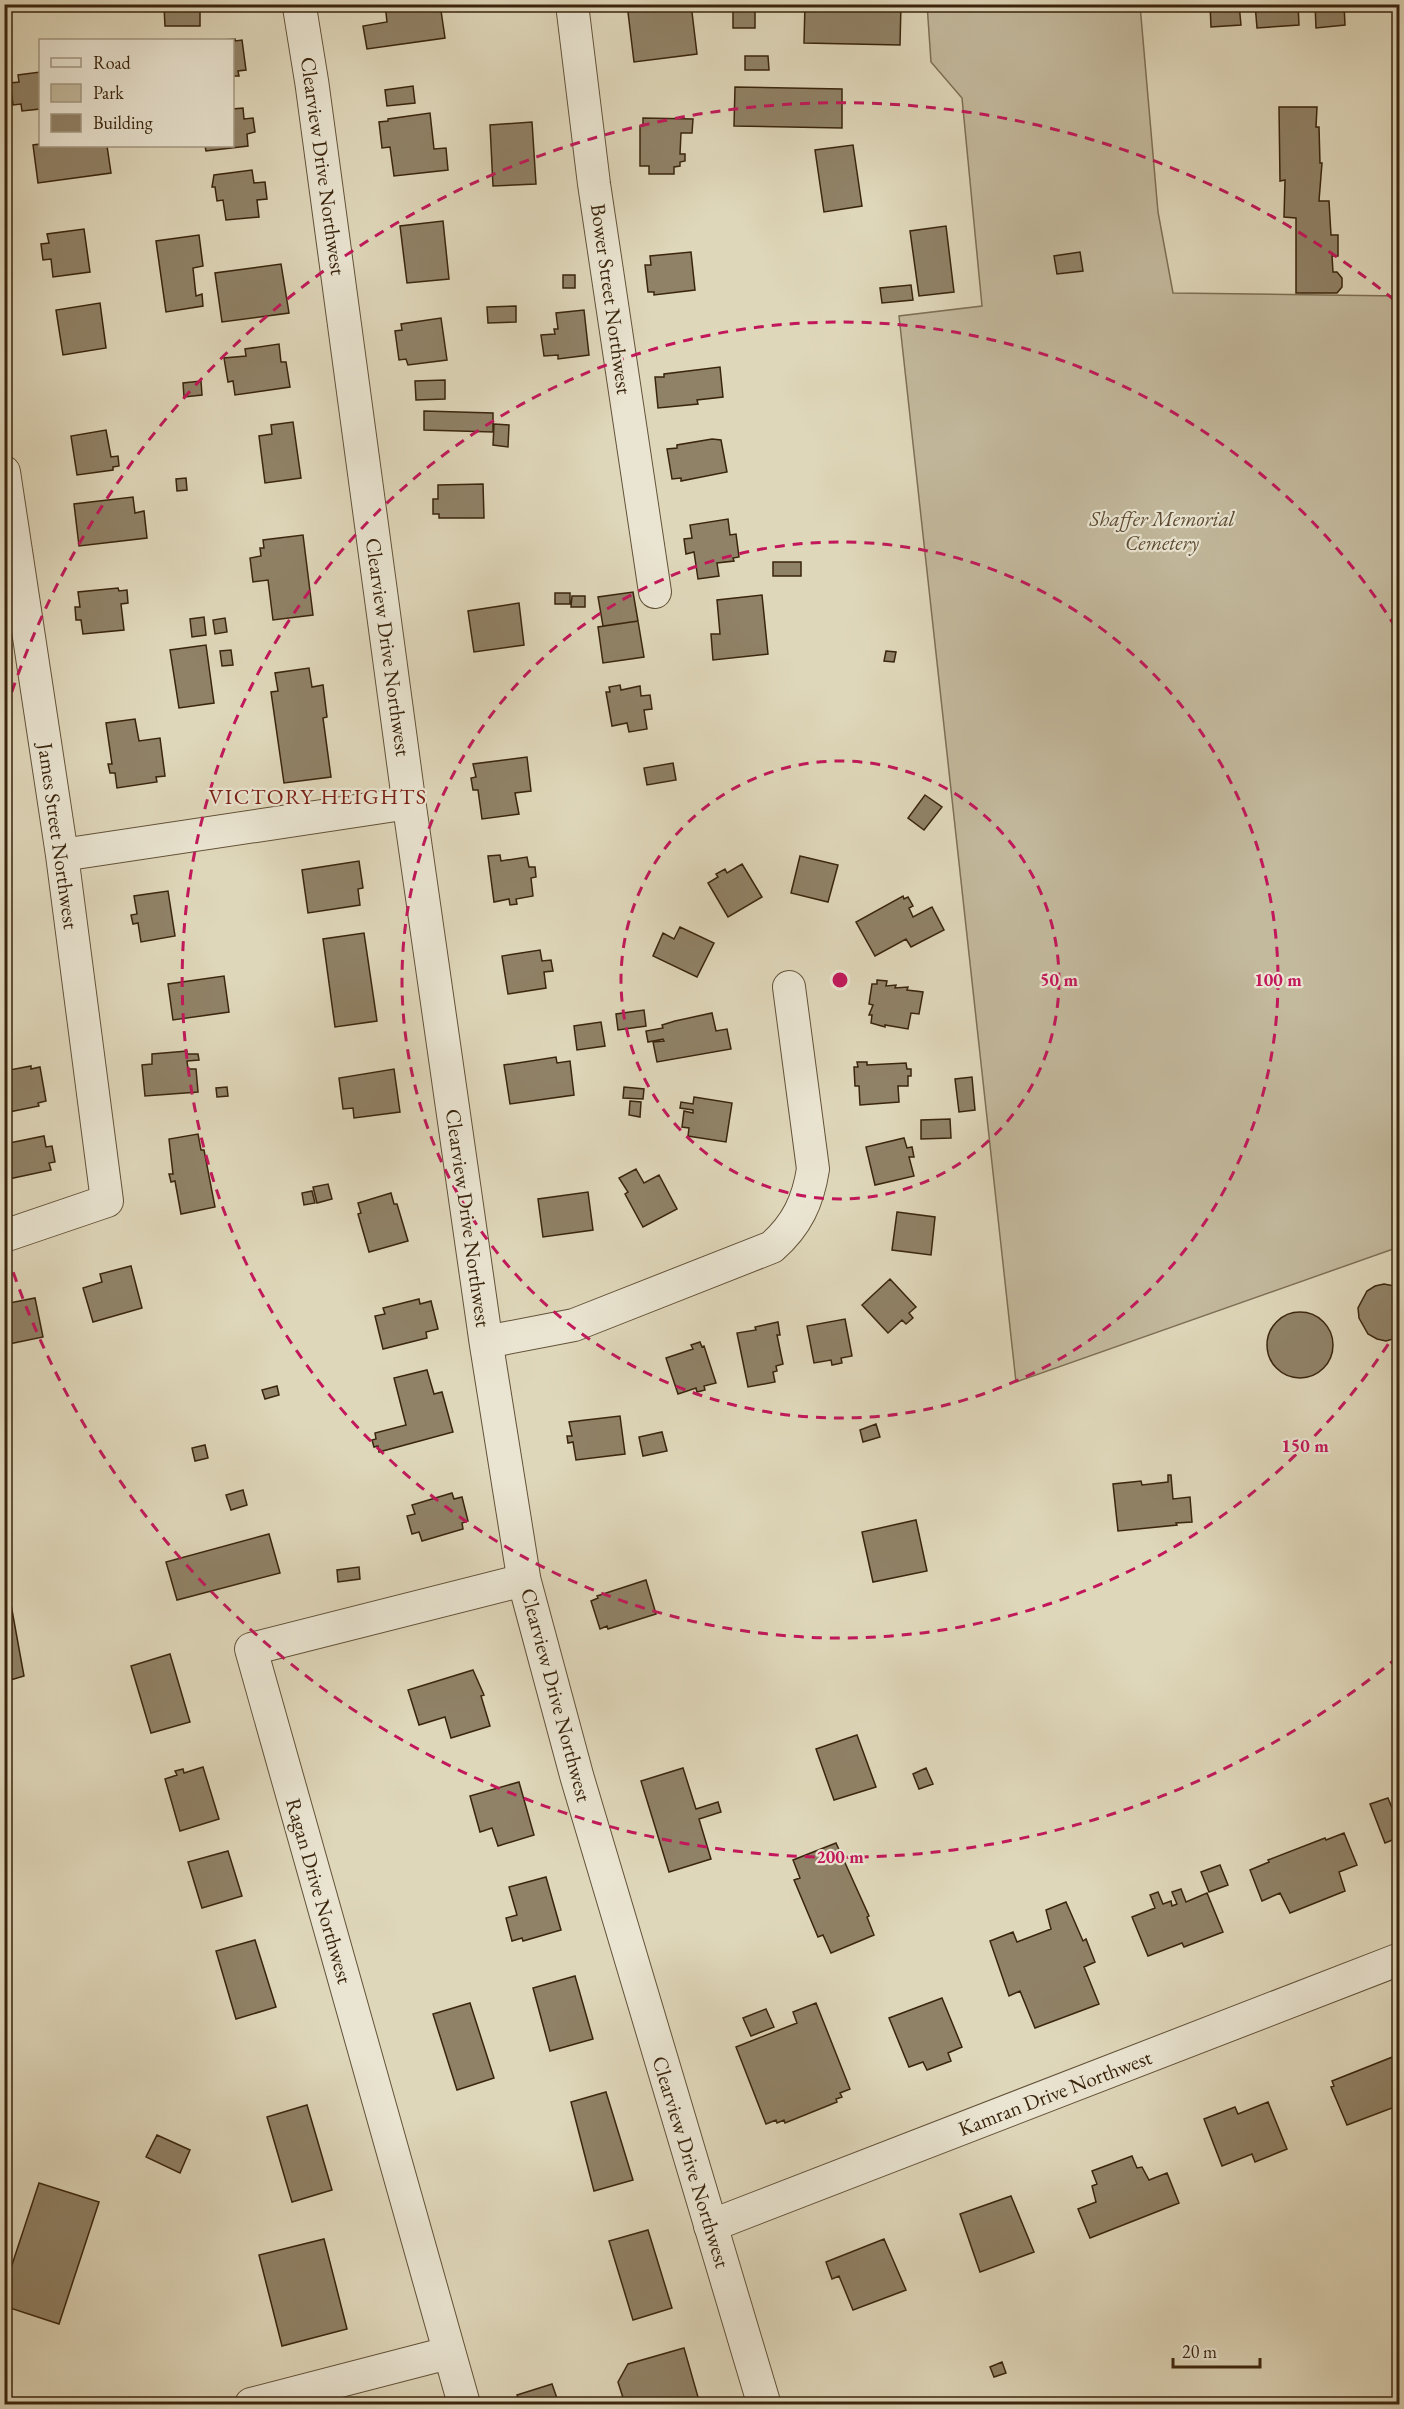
<svg xmlns="http://www.w3.org/2000/svg" width="1404" height="2409" font-family="'EB Garamond',serif">
<style>
.green{fill:#c3b99d;stroke:#7e6f55;stroke-width:1.5}
.building{fill:#908267;stroke:#3a250d;stroke-width:1.5}
.lines{fill:none;stroke-linecap:round;stroke-linejoin:round}
.minor-casing{stroke:#635238;stroke-width:34}
.tertiary-casing{stroke:#635238;stroke-width:35}
.minor{stroke:#eae5d2;stroke-width:32}
.tertiary{stroke:#eae5d2;stroke-width:33}
.ring{fill:none;stroke:#c2185b;stroke-width:3;stroke-dasharray:10 8}
.labels{text-anchor:middle;stroke-width:4.5;stroke-linejoin:round;paint-order:stroke}
.street-label{font-size:21px;fill:#3a250d;stroke:#eae5d2}
.park-label{font-size:21px;font-style:italic;fill:#5c4a31;stroke:#eae5d2}
.neighbourhood-label{font-size:22px;letter-spacing:1.5px;fill:#7a1f14;stroke:#eae5d2}
.centre{fill:#c2185b;stroke:#eae5d2;stroke-width:3}
.ring-label{font-size:18px;text-anchor:middle;font-weight:bold;fill:#c2185b;stroke:#eae5d2;stroke-width:4.5;stroke-linejoin:round;paint-order:stroke}
</style>
<rect width="100%" height="100%" fill="#dfd7ba"/>
<filter id="stains"><feTurbulence type="fractalNoise" baseFrequency=".00333" numOctaves="4"/><feColorMatrix values="0 0 0 0 .2 0 0 0 0 .09 0 0 0 0 .02 0 0 0 .5 -.17"/></filter>
<radialGradient id="worn" r=".72"><stop offset=".6" stop-color="#630" stop-opacity="0"/><stop offset="1" stop-color="#630" stop-opacity=".3"/></radialGradient>
<path class="green" d="M927,4L1140,5L1158,212L1173,293L1399,296V1247L1016,1382L899,316L982,306L962,98L931,62Z"/>
<path class="building" d="M143,4H200V26H165L164,7H143Z
M385,4H440L445,38L367,49L363,26L387,22Z
M627,4H691L697,54L634,62Z
M733,4H755V28H733Z
M805,4H901L900,45L804,43Z
M1210,4H1239L1241,25L1211,27Z
M1255,4H1298L1299,25L1257,28Z
M1315,4H1344L1345,25L1316,28Z
M235,39V41L242,40L246,70L238,71L239,76H232V40H221Z
M745,56H768L769,70H745Z
M40,72V109L22,111L21,104L13,105L10,83L19,82L18,75Z
M413,86L415,103L387,106L385,90Z
M735,87L842,89V128L734,126Z
M1279,107H1317L1316,127H1319L1320,163H1322L1319,201H1329L1331,235H1338V256H1332L1333,272H1337L1342,278V287L1337,293H1296V218L1284,217L1285,180L1280,181Z
M243,108L244,119L253,118L255,132L247,134L248,146L206,151L205,146H232V109Z
M430,113L434,149L446,148L448,170L394,176L390,147L382,148L379,122L388,121V119Z
M643,118L693,119L692,133H681L680,154H685V161L680,162V166L674,167V174H649V166H640V126H643Z
M532,122L536,184L493,186L490,125Z
M40,144L107,146L111,173L38,183L33,145Z
M853,145L862,206L824,212L815,150Z
M252,170L254,183L265,182L267,199L257,200L259,217L226,220L223,200L217,201L215,187H212L214,175Z
M443,221L449,279L407,283L400,226Z
M946,226L954,292L919,296L910,231Z
M84,229L90,272L53,277L51,259L43,260L41,244L49,243L47,234Z
M199,235L203,266L193,268L196,296L202,294L203,306L166,312L156,241Z
M691,252L695,290L654,295V292H648L645,265H651L650,256Z
M1080,252L1083,271L1057,274L1054,256Z
M281,264L289,313L222,322L215,273Z
M563,275H575V288H563Z
M911,285L913,300L882,303L880,288Z
M100,303L106,348L63,355L56,310Z
M516,306V322L488,323L487,307Z
M584,310L589,355L558,359V355L544,356L541,335L555,334L554,329H558L556,313Z
M441,318L447,360L408,365L406,359L399,360L395,331L402,330L401,324Z
M279,344L281,362H286L290,387L235,395L233,381L228,382L224,358L246,356L245,349Z
M720,367L723,397L697,400L698,404L658,408L655,377H664V374Z
M445,380V399L416,400L415,381Z
M201,381L202,395L184,397L183,383Z
M424,411L493,413V432L424,430Z
M293,422L301,478L265,483L259,436L272,434L271,425Z
M494,424L509,425L508,447L493,445Z
M106,430L111,457L118,456L119,466L113,467V470L77,475L71,436Z
M712,439L721,440L727,472L681,481V478L672,479L667,449L677,448V445Z
M186,478L187,490L177,491L176,479Z
M483,484L484,518H439V514H433V499H438V485Z
M133,497L135,513L144,511L147,538L79,546L74,504Z
M728,519L730,535L736,534L739,557L733,558L734,561L717,563L719,576L698,579L694,552L686,554L684,539L692,538L690,525Z
M303,535L313,615L273,620L268,580L253,582L250,558L261,556L260,548H264L263,540Z
M773,562H801V576H773Z
M118,588L119,591L127,590L128,603L121,604L124,630L83,634L81,620H76L75,607H80L78,592Z
M633,592L638,621L603,626L598,597Z
M555,593H570V604H555Z
M762,595L768,654L713,660L711,634H720L717,600Z
M572,596H585V607H571Z
M519,603L524,645L474,652L468,611Z
M204,617L206,635L192,637L190,619Z
M225,618L227,632L215,634L213,620Z
M638,621L644,657L603,663L598,627Z
M206,645L214,703L179,708L170,650Z
M231,650L233,665L222,666L220,651Z
M886,651L896,652L894,662L884,661Z
M309,668L312,687L323,685L327,717L323,718L331,777L284,783L271,692L278,691L275,673Z
M620,685L621,690L640,686L641,696L650,695L652,709L644,710L647,729L629,732L627,723L612,726L606,692H610L609,687Z
M135,719L139,741L160,738L165,776L156,777L157,782L117,788L115,773H110L108,764H112L106,723Z
M527,757L531,791L515,793L519,814L482,819L478,790H473L471,778L476,777L473,764Z
M673,763L676,780L647,785L644,768Z
M925,795L942,807L924,830L908,818Z
M500,855L501,861L527,857L529,867H535L536,877L531,878L533,896L516,899L517,904L510,905L509,899L494,902L488,856Z
M800,856L838,865L828,902L791,893Z
M359,861L363,888L358,889L360,905L308,913L302,870Z
M742,864L762,897L728,917L708,883L718,877L716,874L725,869L727,873Z
M168,891L175,936L141,942L138,923L133,924L131,915L137,914L134,896Z
M903,896L904,899L908,897L913,906L909,908L913,917L932,907L944,930L911,947L906,939L875,956L856,922Z
M680,927L714,943L697,977L653,956L663,933L674,939Z
M364,933L377,1021L335,1027L323,939Z
M540,950L542,961L551,960L553,971L544,972L546,988L508,994L502,956Z
M224,976L229,1012L173,1020L168,984Z
M877,980L887,981L886,986L896,985L895,988L908,987L907,990L923,992L919,1014L911,1013L908,1029L885,1025V1027L871,1023L872,1015H869L873,1005L869,1004L872,984H877Z
M644,1010L646,1026L618,1030L616,1014Z
M712,1013L716,1031L727,1029L731,1049L657,1062L653,1042L664,1041L663,1039L648,1042L646,1031L663,1028L662,1025L675,1021Z
M601,1022L605,1046L577,1050L574,1026Z
M187,1051V1054H198L199,1060L187,1061L188,1069H196L198,1092L145,1096L142,1065L152,1064V1054Z
M556,1057L557,1063L570,1061L574,1095L510,1104L504,1065Z
M857,1062H867V1065L906,1063L907,1069H911V1076H908V1086H898L899,1102L860,1105L859,1086H855L854,1067H858Z
M31,1066V1069L40,1067L46,1101L38,1103L39,1106L4,1113V1071Z
M394,1069L400,1112L354,1118L353,1108L343,1109L339,1078Z
M972,1077L975,1110L959,1112L955,1079Z
M227,1087L228,1096L217,1097L216,1088Z
M624,1087L644,1089L643,1099L623,1098Z
M694,1097L732,1103L726,1142L688,1136L689,1128L682,1127L684,1111L693,1113V1110L680,1108L681,1102L693,1104Z
M630,1101L641,1102L640,1117L629,1115Z
M950,1119L951,1138L921,1139V1120Z
M198,1134L201,1150H204L215,1207L181,1214L175,1181L171,1182L169,1174H173L169,1139Z
M44,1136L46,1147L52,1146L55,1162L49,1163L51,1170L4,1180V1144Z
M904,1138L907,1148L912,1147L914,1157H909L914,1176L875,1185L866,1147Z
M636,1169L644,1183L659,1175L677,1209L643,1227L625,1194L628,1192L619,1178Z
M328,1184L332,1199L317,1203L313,1187Z
M312,1191L315,1203L304,1205L302,1193Z
M588,1192L593,1230L543,1237L538,1199Z
M391,1193L394,1204H397L408,1241L369,1252L358,1214L361,1213L358,1203Z
M897,1212L935,1217L931,1255L892,1250Z
M131,1266L142,1308L93,1322L83,1288L102,1282L100,1274Z
M890,1279L916,1307L909,1313L913,1318L906,1324L902,1320L888,1333L862,1305Z
M1384,1284L1400,1287V1337L1386,1341L1377,1339L1368,1334L1359,1318L1358,1308L1367,1291L1375,1286Z
M35,1298L43,1337L4,1345V1304Z
M419,1299L420,1304L431,1301L438,1329L426,1332L427,1338L383,1349L375,1316L385,1314L383,1308Z
M1267 1345a33 33 0 1 1 66 0a33 33 0 1 1-66 0Z
M845,1319L852,1356L841,1358L842,1363L832,1365L831,1360L814,1363L807,1326Z
M778,1322L780,1335H777L783,1364L776,1366L777,1371L773,1372L775,1382L748,1387L737,1333L756,1330L755,1327Z
M700,1342L702,1347L704,1346L716,1383L704,1386L705,1390L697,1392L696,1388L678,1394L666,1358L693,1349L691,1345Z
M427,1370L434,1394L442,1392L453,1432L379,1452L378,1446L374,1447L372,1440L376,1439L375,1433L406,1425L394,1378Z
M277,1386L279,1395L265,1399L262,1390Z
M620,1416L625,1454L576,1460L573,1442L568,1443L567,1436H572L569,1422Z
M876,1424L880,1437L863,1442L860,1430Z
M662,1432L667,1451L643,1456L639,1437Z
M205,1445L208,1458L195,1461L192,1448Z
M1168,1475H1171L1173,1499L1190,1497L1192,1522L1176,1523L1177,1525L1118,1531L1113,1484L1141,1481L1142,1485L1168,1482Z
M243,1490L247,1505L231,1510L226,1495Z
M452,1493L454,1499L462,1497L468,1521L462,1523L463,1529L422,1541L419,1532L412,1534L407,1516L415,1514L412,1505Z
M916,1520L927,1571L873,1582L862,1532Z
M269,1534L280,1573L177,1600L166,1562Z
M4,1566L24,1676L4,1682Z
M359,1567L360,1579L338,1582L337,1570Z
M646,1580L656,1614L608,1629L607,1626L600,1629L591,1601L598,1598L597,1596Z
M170,1654L190,1722L151,1733L131,1666Z
M473,1670L484,1695L481,1696L490,1726L451,1738L445,1717L419,1725L408,1690Z
M857,1735L876,1787L834,1800L816,1749Z
M203,1767L219,1819L180,1831L165,1779L177,1775L175,1771L183,1769L184,1773Z
M683,1768L696,1809L718,1802L721,1812L699,1819L711,1859L669,1872L641,1781Z
M926,1768L933,1784L919,1789L913,1774Z
M519,1782L534,1835L498,1846L492,1828L480,1832L470,1796Z
M1388,1798L1395,1815L1400,1813V1837L1385,1843L1370,1804Z
M1344,1833L1357,1865L1339,1872L1345,1891L1290,1913L1280,1893L1262,1901L1250,1870L1269,1862L1268,1860L1325,1838L1326,1840Z
M836,1843L869,1916L867,1917L874,1935L831,1953L823,1935L818,1937L794,1880L800,1878L793,1860Z
M228,1851L242,1896L202,1908L188,1862Z
M1220,1865L1228,1885L1209,1892L1201,1872Z
M546,1877L561,1930L523,1941L522,1938L512,1941L506,1918L517,1915L509,1887Z
M1181,1889L1186,1902L1207,1893L1223,1932L1184,1947L1182,1943L1148,1956L1132,1917L1155,1908L1150,1895L1158,1892L1163,1904L1171,1901L1172,1906L1177,1904L1172,1892Z
M1066,1902L1083,1941L1086,1939L1095,1962L1084,1967L1099,2004L1035,2028L1020,1991L1009,1996L990,1941L1013,1932L1017,1942L1051,1929L1046,1910Z
M255,1940L276,2007L236,2019L216,1951Z
M575,1976L593,2039L550,2051L533,1988Z
M942,1998L962,2047L948,2053L951,2061L927,2070L923,2062L909,2067L889,2018Z
M470,2003L494,2078L457,2090L433,2014Z
M816,2003L850,2089L840,2093L842,2097L836,2099L837,2102L785,2123L784,2120L777,2123L776,2120L766,2124L736,2047L797,2023L793,2012Z
M766,2009L774,2027L751,2036L743,2018Z
M1395,2056L1400,2062V2105L1347,2125L1331,2087L1334,2086L1332,2081Z
M606,2092L633,2180L594,2191L571,2102Z
M1268,2102L1287,2149L1255,2162L1252,2154L1222,2166L1204,2119L1235,2107L1238,2114Z
M307,2105L332,2190L292,2202L267,2117Z
M157,2135L190,2150L180,2173L146,2157Z
M1132,2156L1137,2168L1142,2167L1149,2180L1167,2173L1179,2203L1090,2238L1078,2209L1096,2202L1092,2186L1097,2184L1092,2171Z
M39,2183L99,2202L59,2324L4,2306V2289Z
M1011,2196L1034,2252L980,2272L960,2214Z
M648,2230L672,2308L633,2320L609,2241Z
M324,2239L347,2329L282,2346L259,2255Z
M884,2239L906,2290L853,2310L839,2276L832,2279L826,2262Z
M684,2348L700,2404H625L618,2382L628,2364Z
M1002,2362L1006,2373L994,2377L990,2367Z
M552,2384L559,2404H516L514,2398L518,2397L517,2395Z"/>
<g class="lines">
<g class="minor-casing">
<path id="minor" d="M572,4L594,184L655,592
M4,472L62,855L107,1201L4,1236
M62,855L409,803
M486,1342L574,1325L772,1247C797,1225 808,1201 813,1169L789,987
M710,2226L1400,1959
M251,2404L448,2353
M464,2404L251,1649L524,1580"/>
</g>
<g class="tertiary-casing">
<path id="tertiary" d="M299,4L312,84L409,803L486,1342L524,1580L577,1777L764,2404"/>
</g>
<use href="#minor" class="minor"/>
<use href="#tertiary" class="tertiary"/>
</g>
<g class="ring">
<circle cx="840" cy="980" r="219"/>
<circle cx="840" cy="980" r="438"/>
<path d="M1398 1329A658 658 0 1 1 1398 631"/>
<path d="M1398 1657A877 877 0 0 1 6 1251M6 709A877 877 0 0 1 1398 303"/>
</g>
<g class="labels">
<g class="street-label">
<text transform="translate(323 166) rotate(82)" y="7">Clearview Drive Northwest</text>
<text transform="translate(611 299) rotate(82)" y="7">Bower Street Northwest</text>
<text transform="translate(388 647) rotate(82)" y="7">Clearview Drive Northwest</text>
<text transform="translate(58 836) rotate(82)" y="7">James Street Northwest</text>
<text transform="translate(468 1218) rotate(82)" y="7">Clearview Drive Northwest</text>
<text transform="translate(556 1695) rotate(75)" y="7">Clearview Drive Northwest</text>
<text transform="translate(319 1891) rotate(74)" y="7">Ragan Drive Northwest</text>
<text transform="translate(1055 2093) rotate(-21)" y="7">Kamran Drive Northwest</text>
<text transform="translate(691 2162) rotate(73)" y="7">Clearview Drive Northwest</text>
</g>
<g class="park-label">
<text x="1162" y="526">Shaffer Memorial<tspan x="1162" dy="24">Cemetery</tspan></text>
</g>
<g class="neighbourhood-label">
<text x="318" y="804">VICTORY HEIGHTS</text>
</g>
</g>
<circle cx="840" cy="980" r="9" class="centre"/>
<g class="ring-label">
<text x="1059" y="986">50 m</text>
<text x="1278" y="986">100 m</text>
<text x="1305" y="1452">150 m</text>
<text x="840" y="1863">200 m</text>
</g>
<rect width="1404" height="2409" fill="none" stroke="#dfd7ba" stroke-width="24"/>
<rect x="6" y="6" width="1392" height="2397" fill="none" stroke="#3a250d" stroke-width="3"/>
<rect x="12" y="12" width="1380" height="2385" fill="none" stroke="#3a250d" stroke-width="1.5"/>
<rect x="39" y="39" width="195" height="108" fill="#eae5d2" stroke="#a49883" stroke-width="1.5"/>
<rect x="51" y="58" width="30" height="9" fill="#eae5d2" stroke="#a49883" stroke-width="1.5"/>
<text x="93" y="69" font-size="18" fill="#3a250d">Road</text>
<rect x="51" y="84" width="30" height="18" fill="#c3b99d" stroke="#a49883" stroke-width="1.5"/>
<text x="93" y="99" font-size="18" fill="#3a250d">Park</text>
<rect x="51" y="114" width="30" height="18" fill="#908267" stroke="#a49883" stroke-width="1.5"/>
<text x="93" y="129" font-size="18" fill="#3a250d">Building</text>
<path d="M1173 2358v9h87v-9" fill="none" stroke="#3a250d" stroke-width="3"/>
<text x="1182" y="2358" font-size="18" fill="#3a250d" stroke="#eae5d2" stroke-width="4.5" paint-order="stroke">20 m</text>
<rect width="100%" height="100%" filter="url(#stains)"/>
<rect width="100%" height="100%" fill="url(#worn)"/>
</svg>
